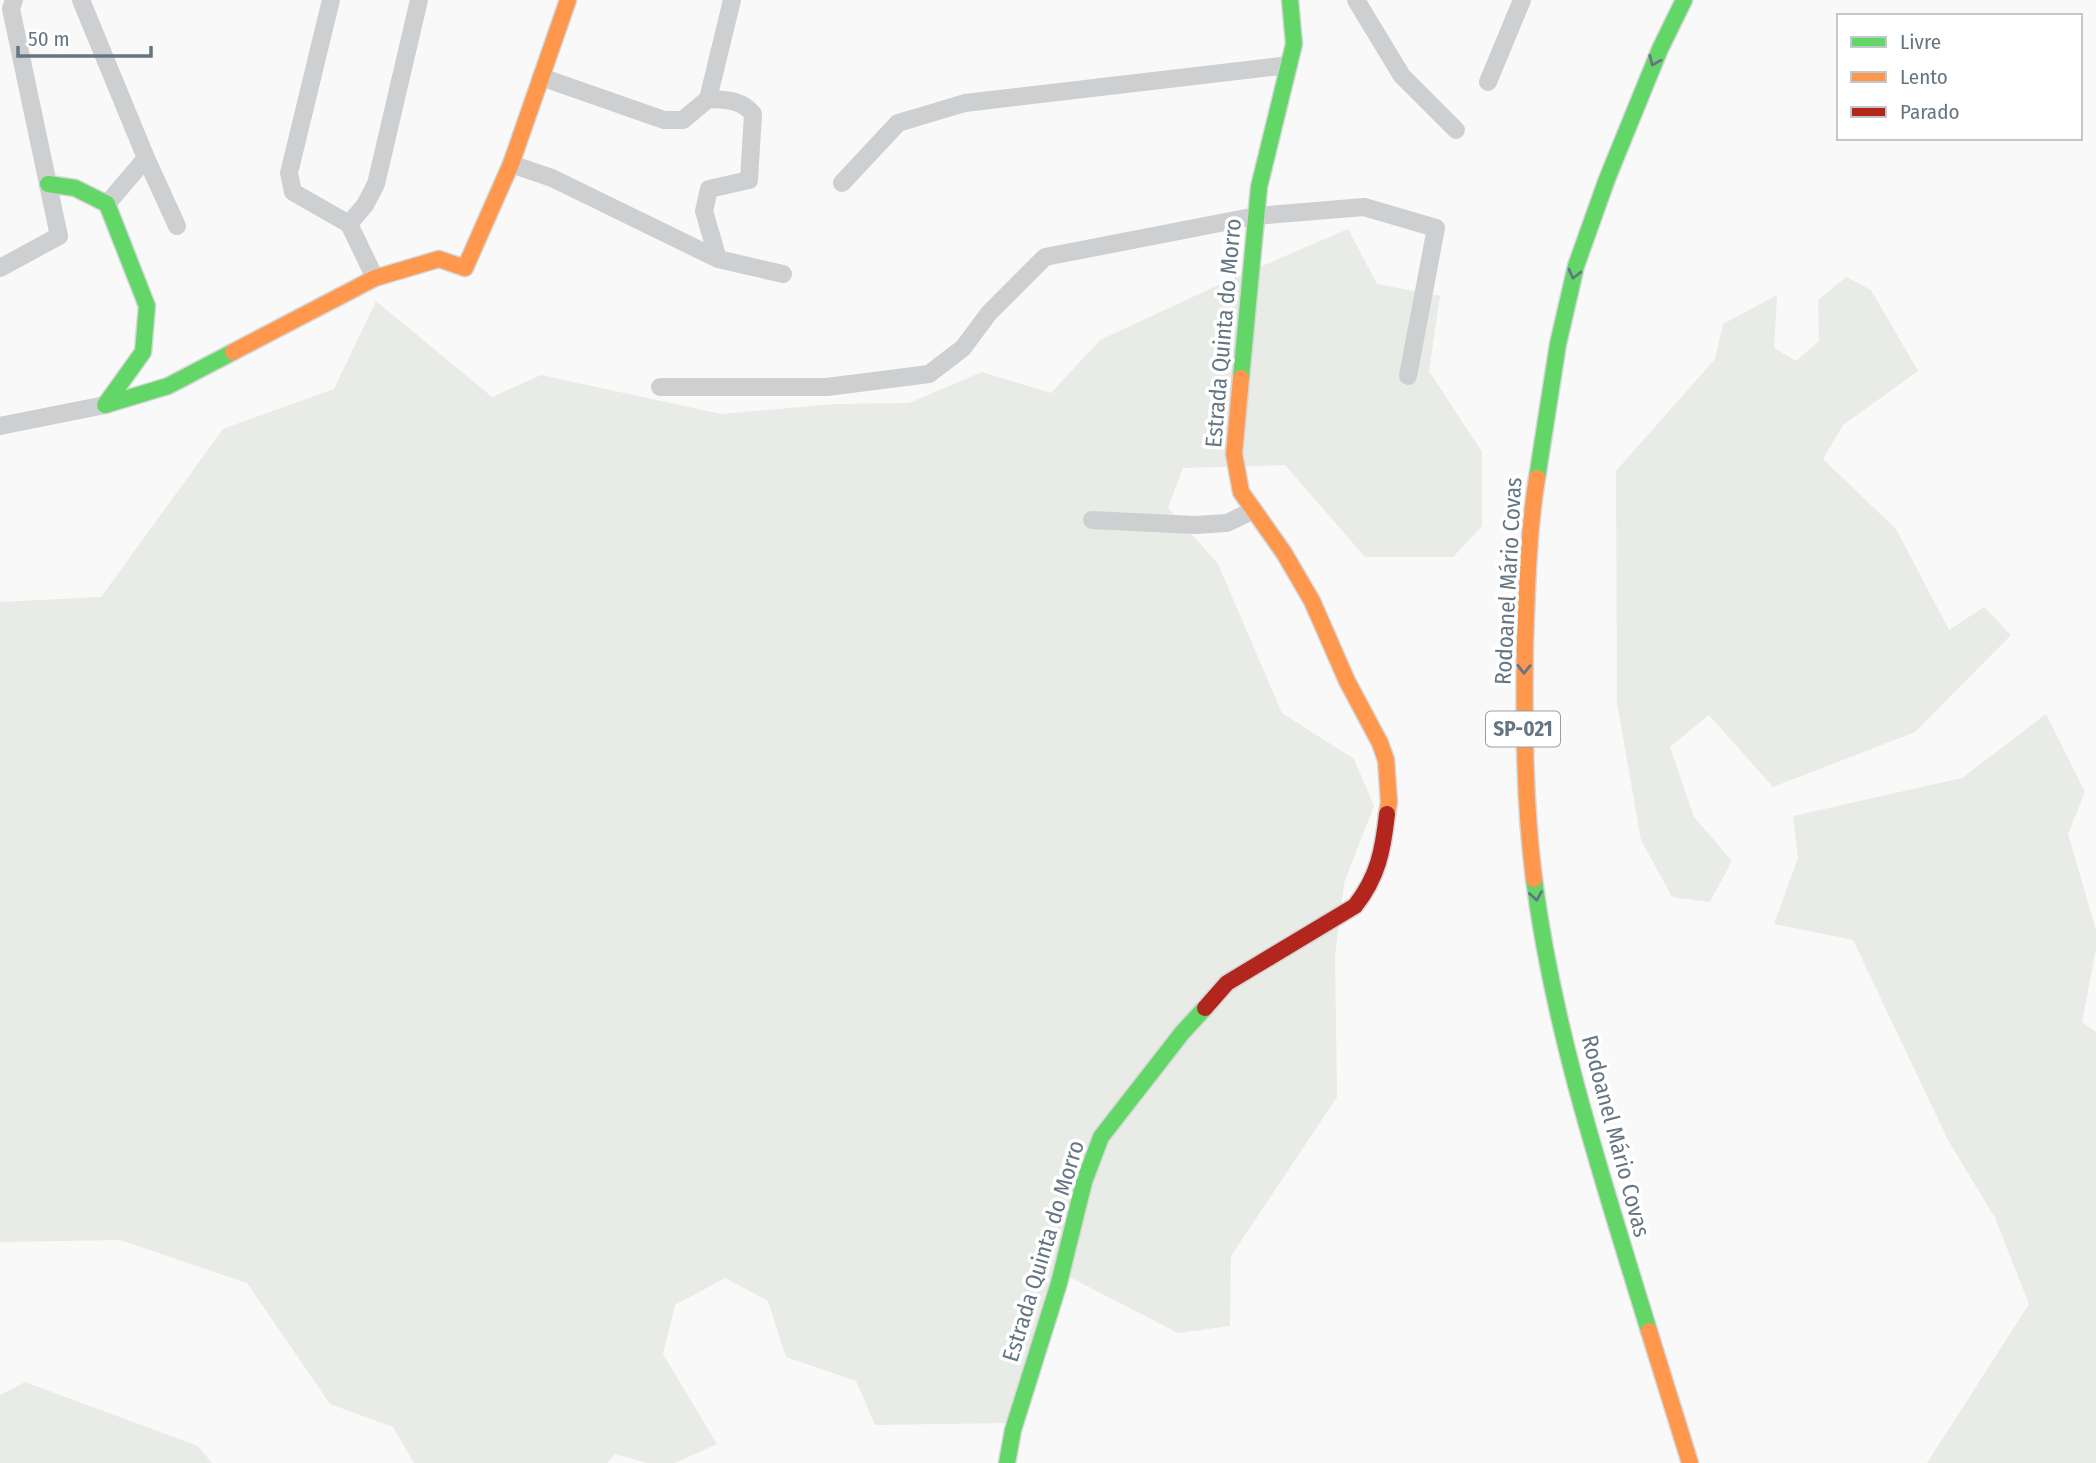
<svg xmlns="http://www.w3.org/2000/svg" width="2096" height="1463" font-family="'Fira Sans Condensed',sans-serif">
<style>
.green{fill:#e8ebe6}
.lines{fill:none;stroke-linecap:round;stroke-linejoin:round}
.fast-casing{stroke:#d5d6d7;stroke-width:19}
.slow-casing{stroke:#d5d6d7;stroke-width:19}
.jam-casing{stroke:#d5d6d7;stroke-width:19}
.street{stroke:#cecfd0;stroke-width:18}
.fast{stroke:#63d668;stroke-width:16}
.slow{stroke:#ff974d;stroke-width:16}
.jam{stroke:#b3261e;stroke-width:16}
.oneway{stroke:#657683}
.labels{text-anchor:middle;stroke-width:7;stroke-linejoin:round;paint-order:stroke}
.shield{fill:#fff;stroke:#939fa8;stroke-width:2}
.shield-label{font-size:21px;font-weight:bold;fill:#657683}
.street-label{font-size:23px;fill:#657683;stroke:#fff}
</style>
<rect width="100%" height="100%" fill="#f9f9f9"/>
<path class="green" d="M1348,229L1377,284L1440,296L1429,371L1482,452V526L1453,557H1365L1285,465L1183,468L1168,508L1218,564L1282,713L1354,759L1374,806L1344,883L1335,955L1337,1097L1231,1256L1230,1326L1178,1333L1054,1269L1007,1423L875,1425L856,1381L786,1357L768,1301L725,1278L675,1305L663,1354L717,1444L675,1463H647L615,1454L607,1463H414L393,1427L330,1404L247,1283L120,1240L0,1242V602L101,597L223,429L334,389L376,301L492,397L541,375L721,414L836,404L909,403L982,372L1051,393L1100,340L1227,281Z
M1846,277L1871,290L1918,371L1843,425L1823,459L1896,529L1949,630L1984,607L2011,635L1915,732L1773,787L1709,715L1670,747L1694,817L1732,861L1710,902L1672,897L1641,840L1617,703L1616,471L1715,359L1723,324L1777,295L1774,348L1796,361L1819,341L1818,300Z
M2046,714L2085,792L2068,834L2096,930V949L2082,1022L2096,1032V1463H1927L2029,1304L1995,1218L1948,1140L1853,940L1774,924L1798,858L1793,816L1962,778Z
M25,1382L198,1446L212,1463H0V1395Z"/>
<g class="lines">
<g class="fast-casing">
<path id="fast" d="M48,184L75,188L107,204L147,306L143,352L105,405L168,386L233,352
M1241,378L1259,187L1294,44L1290,0
M1537,478L1558,344L1576,266L1607,179L1660,49L1684,0
M1534,879C1554,1034 1604,1183 1649,1331
M1007,1463L1013,1430L1059,1283L1084,1182L1101,1137L1182,1033L1205,1008"/>
</g>
<g class="slow-casing">
<path id="slow" d="M233,352L375,278L439,259L465,268L511,164L568,0
M1241,378L1234,454L1241,492L1284,553L1312,601L1347,681L1380,743L1386,760L1389,802L1387,814
M1534,879C1524,800 1524,723 1525,644C1527,588 1528,533 1537,478
M1649,1331L1690,1463"/>
</g>
<g class="jam-casing">
<path id="jam" d="M1205,1008L1227,983L1355,906C1378,877 1383,850 1387,814"/>
</g>
<path class="street" d="M81,0L146,158L177,226
M331,0L289,173L293,192L349,224L375,278
M732,0L708,99C726,100 741,99 753,114L749,180L709,189L704,211L718,259L783,274
M1356,0L1402,76L1456,130
M541,77L664,120H683L708,99
M1488,82L1522,0
M511,164L552,178L718,259
M842,183L898,123L965,103L1289,65
M107,204L146,158
M349,224L365,205L376,184L419,0
M0,268L59,236L11,9L14,0
M660,387H827L929,374L963,348L989,313L1045,257L1256,216L1364,207L1436,228L1408,376
M0,426L105,405
M1092,520L1195,525L1227,523L1254,510"/>
<use href="#fast" class="fast"/>
<use href="#slow" class="slow"/>
<use href="#jam" class="jam"/>
</g>
<defs><path id="oneway-chevron" d="M-2-3.5L2.5 0L-2 3.5" fill="none" stroke-width="1.6" stroke-linecap="round" stroke-linejoin="round" transform="scale(1.75)"/></defs>
<g class="oneway">
<use href="#oneway-chevron" transform="translate(1654 61) rotate(113)"/>
<use href="#oneway-chevron" transform="translate(1574 274) rotate(104)"/>
<use href="#oneway-chevron" transform="translate(1524 669) rotate(91)"/>
<use href="#oneway-chevron" transform="translate(1536 896) rotate(81)"/>
</g>
<g class="labels">
<rect class="shield" x="1486" y="711.5" width="74" height="35" rx="5"/>
<g class="shield-label">
<text x="1523" y="736">SP-021</text>
</g>
<g class="street-label">
<text transform="translate(1223 333) rotate(-85)" y="8">Estrada Quinta do Morro</text>
<text transform="translate(1508 581) rotate(-87)" y="8">Rodoanel Mário Covas</text>
<text transform="translate(1616 1136) rotate(75)" y="8">Rodoanel Mário Covas</text>
<text transform="translate(1043 1251) rotate(-73)" y="8">Estrada Quinta do Morro</text>
</g>
</g>
<rect x="1837" y="14" width="245" height="126" fill="#ffffff" stroke="#c1c8cd" stroke-width="2"/>
<rect x="1851" y="37" width="35" height="10" fill="#63d668" stroke="#c1c8cd" stroke-width="2"/>
<text x="1900" y="49" font-size="21" fill="#657683">Livre</text>
<rect x="1851" y="72" width="35" height="10" fill="#ff974d" stroke="#c1c8cd" stroke-width="2"/>
<text x="1900" y="84" font-size="21" fill="#657683">Lento</text>
<rect x="1851" y="107" width="35" height="10" fill="#b3261e" stroke="#c1c8cd" stroke-width="2"/>
<text x="1900" y="119" font-size="21" fill="#657683">Parado</text>
<path d="M18 46v10h133v-10" fill="none" stroke="#657683" stroke-width="3.5"/>
<text x="28" y="46" font-size="21" fill="#657683" stroke="#ffffff" stroke-width="5" paint-order="stroke">50 m</text>
</svg>
